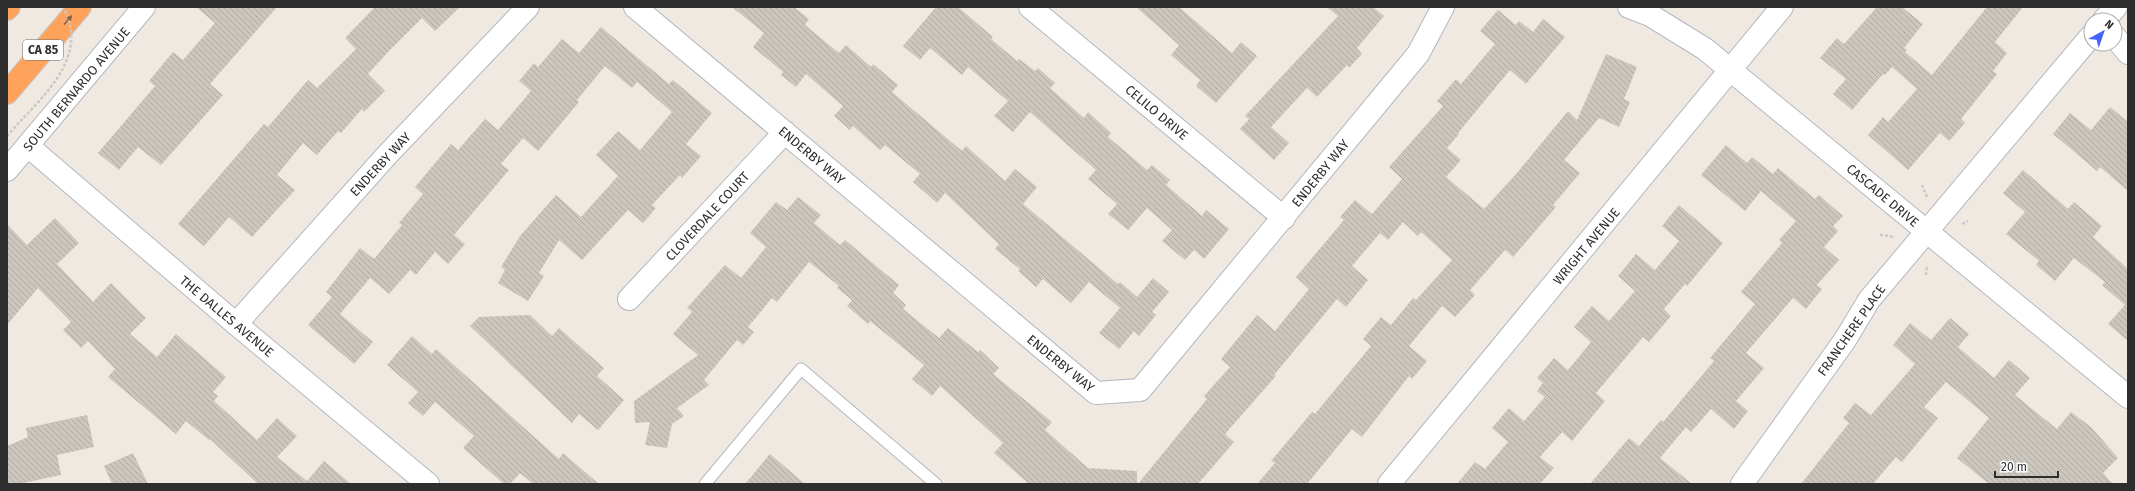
<svg xmlns="http://www.w3.org/2000/svg" width="2135" height="491" font-family="'Fira Sans',sans-serif">
<style>
.building{fill:url(#building-back-hatch)}
.lines{fill:none;stroke-linecap:round;stroke-linejoin:round}
.service-casing{stroke:#b4b7c1;stroke-width:13}
.minor-casing{stroke:#b4b7c1;stroke-width:24}
.tertiary-casing{stroke:#b4b7c1;stroke-width:24}
.motorway-casing{stroke:#c9c9c9;stroke-width:24}
.path{stroke:#c9c9c9;stroke-width:2.5;stroke-dasharray:3 2;stroke-linecap:butt}
.service{stroke:#fff;stroke-width:11}
.minor{stroke:#fff;stroke-width:22}
.tertiary{stroke:#fff;stroke-width:22}
.motorway{stroke:#ffa35c;stroke-width:22}
.path-bridge{stroke:#c9c9c9;stroke-width:2.5;stroke-dasharray:3 2;stroke-linecap:butt}
.oneway{fill:#8c6343}
.labels{text-anchor:middle;stroke-width:4;stroke-linejoin:round;paint-order:stroke}
.shield{fill:#fff;stroke:#6d6d6d;stroke-width:1}
.shield-label{font-size:12px;font-weight:bold;fill:#2e2e2e}
.street-label{font-size:13px;fill:#2e2e2e;stroke:#fff}
</style>
<defs>
<pattern id="building-back-hatch" width="6" height="6" patternUnits="userSpaceOnUse"><rect width="6" height="6" fill="#cbc7bf"/><path d="M-1 5l2 2M0 0l6 6M5-1l2 2" fill="none" stroke="#afaba4"/></pattern>
</defs>
<rect width="100%" height="100%" fill="#efe9e1"/>
<path class="building" d="M196,7H277L210,84L223,95L161,165L138,147L119,170L98,153L155,86L149,81L173,52L183,60L215,23Z
M375,7H460L435,31L422,18L388,52L368,74L385,91L364,112L362,109L341,133L338,131L317,155L303,143L277,175L295,190L252,237L229,217L204,246L178,224L264,124L268,127L308,80L317,88L356,49L345,38Z
M732,7H794L809,19L805,25L839,53L846,45L871,67L873,64L898,85L892,92L962,151L966,146L1005,181L1015,169L1037,187L1023,204L1118,284L1120,282L1137,297L1153,278L1169,292L1152,312L1156,315L1139,336L1134,331L1119,349L1099,333L1120,308L1089,282L1071,303L1043,279L1036,287L1018,271L1020,269L995,249L999,244L945,193L937,203L913,182L920,174L885,145L880,150L853,126L850,130L834,116L843,106L806,74L796,87L781,75L783,72L753,47L764,33Z
M936,7H958L993,37L991,39L1017,61L1019,59L1035,71L1038,68L1055,83L1050,88L1084,118L1088,112L1111,133L1108,137L1147,170L1152,165L1170,180L1166,185L1202,216L1206,210L1229,229L1204,259L1194,250L1185,260L1162,241L1172,230L1147,208L1128,230L1108,214L1117,204L1088,179L1096,170L1030,112L1013,132L994,116L1008,101L968,67L962,75L930,48L920,60L903,46Z
M1136,7H1179L1232,53L1241,42L1257,56L1216,103L1196,86L1200,80L1171,55L1179,45Z
M1327,7H1373L1384,16L1357,48L1362,54L1349,68L1347,65L1317,97L1307,88L1271,127L1289,143L1274,160L1240,129L1249,119L1245,116L1338,16Z
M1877,7H1902L1923,24L1904,48L1907,50L1905,52L1932,75L1987,7H2023L1995,42L2007,53L1993,71L1997,74L1961,119L1965,123L1949,141L1940,133L1908,170L1868,135L1883,117L1888,122L1917,89L1892,67L1885,75L1883,74L1852,110L1833,94L1846,79L1820,58L1837,38L1844,44Z
M1498,10L1516,25L1519,21L1533,32L1543,19L1565,37L1526,84L1510,70L1458,133L1459,134L1447,148L1461,160L1446,177L1484,209L1517,173L1568,111L1577,120L1606,54L1637,67L1624,99L1630,102L1619,127L1599,118L1564,160L1580,173L1553,205L1556,207L1513,257L1505,250L1470,290L1475,295L1455,317L1442,306L1409,346L1427,361L1412,379L1409,376L1362,437L1352,429L1307,484H1257L1275,463L1271,461L1312,412L1315,414L1371,346L1363,339L1381,317L1391,325L1413,298L1416,300L1452,260L1421,232L1418,236L1403,222L1388,240L1380,233L1352,266L1368,280L1346,307L1337,299L1274,375L1276,376L1225,434L1234,442L1198,484H1138L1207,399L1204,396L1230,367L1221,359L1257,315L1275,331L1309,289L1296,277L1344,220L1340,217L1355,200L1372,214L1402,179L1389,167L1443,106L1437,101L1456,79L1461,84L1495,44L1480,31Z
M601,27L669,84L673,80L712,113L686,144L701,156L682,178L680,175L652,205L656,208L643,223L628,210L582,260L559,240L539,273L544,276L528,301L498,283L505,270L501,267L520,236L556,195L581,217L618,176L596,155L618,131L640,150L672,112L637,82L632,88L605,66L577,100L579,102L538,151L523,138L501,164L509,170L454,235L465,244L448,264L435,252L416,275L410,270L389,294L370,278L340,314L373,342L354,364L308,325L332,297L326,292L360,248L374,259L402,225L399,223L423,194L415,187L451,144L458,150L485,119L498,130L531,91L519,81L534,63L538,67L562,39L579,53Z
M2110,107L2128,122V191L2100,167L2097,171L2053,134L2070,113L2091,130Z
M1726,145L1747,163L1752,157L1773,174L1778,168L1815,199L1819,195L1843,216L1833,226L1838,231L1824,247L1839,260L1817,285L1822,289L1806,309L1793,298L1746,353L1764,368L1736,401L1748,411L1734,429L1711,409L1691,432L1686,427L1660,458L1692,484H1590L1629,438L1639,446L1661,420L1663,422L1714,361L1710,358L1755,304L1741,292L1782,243L1779,240L1796,221L1761,191L1745,211L1701,175Z
M2023,170L2068,209L2074,202L2102,226L2093,237L2128,269V341L2108,324L2125,305L2102,285L2105,282L2074,258L2055,281L2036,265L2039,261L2006,234L2025,212L2003,193Z
M798,197L821,215L814,223L840,245L845,240L899,285L893,293L906,305L903,309L939,338L948,328L978,352L980,350L999,368L993,374L1052,422L1045,430L1088,468L1137,471V484H1029L994,453L1003,443L940,386L932,396L912,379L924,365L870,321L868,324L847,306L852,300L837,288L839,286L809,262L777,302L772,298L748,327L754,332L743,345L737,340L704,380L709,385L677,408L684,416L672,424L667,448L645,445L650,422L635,423L634,401L698,355L673,334L692,312L687,308L725,265L741,278L766,247L750,233L776,202L787,210Z
M1679,205L1723,243L1687,286L1685,284L1664,309L1671,316L1649,342L1643,337L1596,393L1605,401L1572,441L1562,432L1540,457L1554,468L1540,484H1457L1475,462L1485,469L1508,442L1492,428L1509,408L1524,421L1545,397L1537,391L1543,383L1537,378L1554,358L1568,370L1591,342L1574,327L1592,306L1609,321L1635,291L1618,276L1636,254L1655,270L1679,241L1662,226Z
M55,218L79,243L57,264L93,302L111,283L146,318L130,334L157,357L176,334L226,377L213,392L218,396L214,401L257,440L277,418L297,436L277,457L307,481L324,461L351,484H258L210,439L209,440L186,421L176,434L108,377L115,369L88,341L81,348L63,330L71,322L38,288L7,325V224L27,245Z
M530,315L552,336L559,328L604,368L597,376L624,400L598,430L579,414L572,423L470,326L479,317Z
M1950,318L1969,334L1958,347L1994,378L2009,360L2030,378L2015,395L2057,429L2071,412L2091,427L2118,458L2103,473L2113,484H1989L1957,458L1989,418L1946,382L1924,407L1938,418L1902,462L1896,457L1873,484H1801L1849,423L1843,418L1855,403L1871,415L1915,364L1893,345L1910,323L1931,340Z
M412,336L432,354L436,349L559,459L563,453L599,484H533L520,473L510,484H504L463,448L474,436L435,402L423,416L408,403L418,392L387,365Z
M87,415L94,447L57,455L61,475L19,484H7V446L28,437L26,428Z
M133,453L148,484H112L104,466Z
M770,454L805,484H745Z"/>
<g class="lines">
<g class="service-casing">
<path id="service" d="M705,484L801,369L936,484"/>
</g>
<g class="minor-casing">
<path id="minor" d="M635,7L1096,393L1140,390L1418,54L1443,7
M1030,7L1284,218
M1629,7L1650,15L1705,49L2128,397
M2104,20L2116,7
M2115,37L2128,53
M629,299L785,132
M236,324L387,155L528,7
M1742,484L1845,340L1869,300L2091,36"/>
</g>
<g class="tertiary-casing">
<path id="tertiary" d="M28,146L236,324L428,484
M7,170L144,7
M1389,484L1782,7"/>
</g>
<g class="motorway-casing">
<path id="motorway" d="M7,9L9,7
M7,93L80,7"/>
</g>
<path class="path" d="M1922,185L1927,197
M1962,224L1968,221
M1880,235L1890,236L1894,238
M1926,275L1927,265"/>
<use href="#service" class="service"/>
<use href="#minor" class="minor"/>
<use href="#tertiary" class="tertiary"/>
<use href="#motorway" class="motorway"/>
<path class="path-bridge" d="M7,136C38,100 92,59 63,7"/>
</g>
<defs><path id="oneway-solid" d="M-6-.8H1V-3.2L6.5 0L1 3.2V.8H-6Z"/></defs>
<use class="oneway" href="#oneway-solid" transform="translate(68 20) rotate(-50)"/>
<g class="labels">
<rect class="shield" x="23" y="40" width="40" height="20" rx="3"/>
<g class="shield-label">
<text x="43" y="54">CA 85</text>
</g>
<g class="street-label">
<text transform="translate(76 89) rotate(-50)" y="5">SOUTH BERNARDO AVENUE</text>
<text transform="translate(1157 112) rotate(40)" y="5">CELILO DRIVE</text>
<text transform="translate(812 155) rotate(40)" y="5">ENDERBY WAY</text>
<text transform="translate(380 164) rotate(-47)" y="5">ENDERBY WAY</text>
<text transform="translate(1320 173) rotate(-51)" y="5">ENDERBY WAY</text>
<text transform="translate(1883 195) rotate(40)" y="5">CASCADE DRIVE</text>
<text transform="translate(707 216) rotate(-47)" y="5">CLOVERDALE COURT</text>
<text transform="translate(1586 246) rotate(-50)" y="5">WRIGHT AVENUE</text>
<text transform="translate(227 316) rotate(40)" y="5">THE DALLES AVENUE</text>
<text transform="translate(1851 330) rotate(-55)" y="5">FRANCHERE PLACE</text>
<text transform="translate(1061 363) rotate(39)" y="5">ENDERBY WAY</text>
</g>
</g>
<rect width="2135" height="491" fill="none" stroke="#2e2e2e" stroke-width="16"/>
<g transform="translate(2103 32) rotate(40)"><circle r="19" fill="#ffffff" stroke="#ababab"/>
<path d="M0-3L7 15L0 10L-7 15Z" fill="#4264fb"/>
<text y="-6" font-size="11" font-weight="bold" text-anchor="middle" fill="#2e2e2e">N</text>
</g>
<path d="M1995 471v6h63v-6" fill="none" stroke="#2e2e2e" stroke-width="2"/>
<text x="2001" y="471" font-size="12" fill="#2e2e2e" stroke="#ffffff" stroke-width="3" paint-order="stroke">20 m</text>
</svg>
